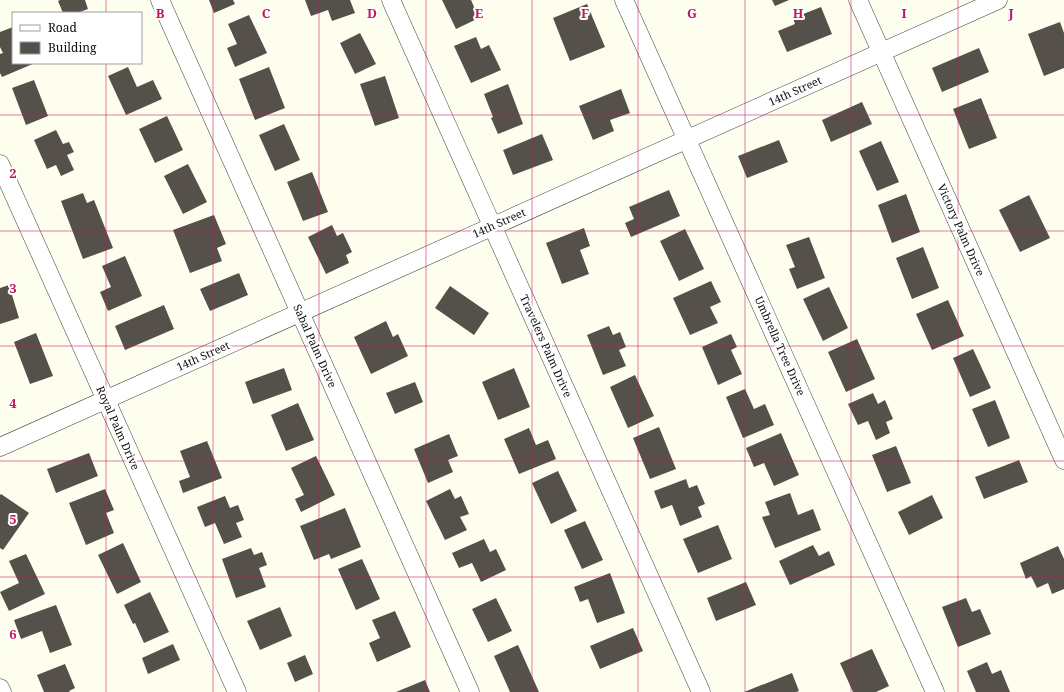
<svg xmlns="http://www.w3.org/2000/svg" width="1064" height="692" font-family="'Noto Serif',serif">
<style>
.building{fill:#55514a}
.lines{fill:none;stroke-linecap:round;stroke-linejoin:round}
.minor-casing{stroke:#404040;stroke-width:19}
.minor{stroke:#fff;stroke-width:18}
.grid{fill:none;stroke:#c2185b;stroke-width:1;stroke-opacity:0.55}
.labels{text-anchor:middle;stroke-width:4;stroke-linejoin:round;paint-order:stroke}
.street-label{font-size:11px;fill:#0d0d0d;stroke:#fff}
.grid-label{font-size:13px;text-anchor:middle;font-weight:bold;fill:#c2185b;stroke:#fff;stroke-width:4;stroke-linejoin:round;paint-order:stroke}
</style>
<rect width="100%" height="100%" fill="#fefeee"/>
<path class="building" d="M60,0H85L88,9L77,13H63L58,1Z
M209,0H233L235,4L214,13Z
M305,0H350L355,13L332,21L328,10L311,16Z
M442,0H471L479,18L456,29Z
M772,0H789L775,6Z
M587,4L605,47L570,61L553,18Z
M821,7L832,34L787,52L778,31L795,24L793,18Z
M249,15L267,53L235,67L227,48L237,44L228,24Z
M1060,22L1064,33V68L1044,76L1028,34Z
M13,27V63H35L2,77L0,73V54L3,53L0,47V32Z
M360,33L376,64L355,74L340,43Z
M476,37L481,49L489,45L501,70L471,83L454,46Z
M979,48L989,72L942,92L932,68Z
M128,67L137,87L153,80L162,99L126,115L108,76Z
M269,67L285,108L255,120L239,79Z
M385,76L399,118L375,126L360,84Z
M34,80L48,116L26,125L12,88Z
M508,84L523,124L498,134L491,118L493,117L484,94Z
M621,89L630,113L610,120L614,131L593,140L579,106Z
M981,98L997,138L969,149L953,109Z
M862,102L872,124L831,142L822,120Z
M167,116L183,150L155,163L139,129Z
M284,124L300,160L275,171L259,135Z
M56,130L63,144L69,142L74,152L67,155L74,170L61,176L56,165L47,169L34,140Z
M542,134L553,160L513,175L503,150Z
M779,140L788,162L747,178L738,156Z
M881,141L899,182L877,191L859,151Z
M188,164L207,202L183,214L164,176Z
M312,172L328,212L303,221L287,182Z
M669,190L680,216L631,237L625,223L634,219L629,207Z
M83,193L87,203L94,200L113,248L83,259L61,201Z
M906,194L920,232L892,243L878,205Z
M1029,195L1050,238L1020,252L999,210Z
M214,215L226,244L217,248L222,261L190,273L173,230Z
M332,225L337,236L343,233L352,252L346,255L349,263L326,274L308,237Z
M584,228L590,246L580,250L589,274L562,284L546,243Z
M685,229L704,269L679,281L660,241Z
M809,237L825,278L797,289L789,269L795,267L786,245Z
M923,247L939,288L912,299L896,258Z
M125,256L142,296L108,311L100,292L111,287L102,266Z
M239,273L248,295L210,311L200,289Z
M711,281L721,302L710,307L718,323L690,335L673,298Z
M9,285L19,318L0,324V288Z
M450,286L489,313L474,335L435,308Z
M829,287L848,328L823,341L803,299Z
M948,300L964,336L932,350L916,314Z
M164,305L174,329L125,350L115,326Z
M386,321L393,337L398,334L408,356L371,374L354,337Z
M609,326L613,335L620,332L626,347L619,350L626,366L603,375L587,335Z
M36,333L53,376L30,384L14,342Z
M731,334L737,347L731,350L742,374L718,385L702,347Z
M857,339L875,379L846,392L828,352Z
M973,349L991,388L970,397L953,358Z
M284,368L292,390L253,404L245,382Z
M514,368L530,407L498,420L482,382Z
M635,375L654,416L628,428L610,387Z
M415,382L423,402L395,414L386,393Z
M745,389L754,409L765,404L774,425L743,438L726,397Z
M873,393L878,404L885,400L893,419L886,422L890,433L876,440L868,421L858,425L848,404Z
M995,400L1010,438L988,447L972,409Z
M298,403L314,440L286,451L271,415Z
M659,427L676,469L650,479L633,438Z
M529,428L536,445L548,440L556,459L519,474L504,439Z
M781,433L799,475L774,486L764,463L754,467L746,448Z
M449,434L458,456L448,460L453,472L428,483L414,449Z
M207,441L222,478L183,493L179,481L190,477L180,451Z
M896,446L911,483L887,492L872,455Z
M89,453L98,476L56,493L47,469Z
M316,456L335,495L301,512L295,499L304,495L291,468Z
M1019,460L1028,482L984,499L975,477Z
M558,471L577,511L551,524L532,483Z
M686,479L689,488L697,485L705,504L698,507L702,517L680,526L672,505L661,509L654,491Z
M105,489L114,510L106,513L114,533L86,545L69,503Z
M450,489L455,499L461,496L469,514L460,517L467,530L445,540L426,501Z
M790,493L798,515L813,509L821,530L775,548L762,517L770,515L765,502Z
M1,494L29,513L3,550L0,548V495Z
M932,495L943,518L909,535L898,512Z
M225,496L230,508L238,505L244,520L236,523L242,537L224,544L215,523L205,527L197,507Z
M345,508L361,547L331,559L329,554L314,560L300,526Z
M585,521L603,560L582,569L564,530Z
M718,525L732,559L698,573L683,539Z
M484,539L490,552L496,549L506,570L481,582L472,563L459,568L452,553Z
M123,543L141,582L117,594L98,555Z
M813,545L819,556L829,551L835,565L790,585L779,561Z
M1058,546L1064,559V589L1052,594L1048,583L1037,588L1031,576L1026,579L1020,563Z
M251,548L254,555L262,552L267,565L259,568L266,587L236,598L222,559Z
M26,554L45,594L9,611L0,592L19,583L9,561Z
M362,559L380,599L356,610L338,569Z
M610,573L625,613L597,623L588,599L580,602L574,587Z
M746,582L756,605L716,621L707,598Z
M150,592L169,632L144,643L135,623L133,624L124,605Z
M496,598L512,631L488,642L472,609Z
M966,598L972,612L980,609L991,634L958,647L942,607Z
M56,605L72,645L50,653L42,631L21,639L14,620Z
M280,607L292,636L260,650L247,621Z
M395,611L411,647L377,662L369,643L380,638L372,620Z
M633,628L643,651L600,669L590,646Z
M173,644L180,660L148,674L142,658Z
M518,645L539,692H510L494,656Z
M872,649L889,686L876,692H853L840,663Z
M305,655L313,674L295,682L287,663Z
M987,662L992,674L1001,670L1010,692H976L967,671Z
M65,664L75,688L69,691L70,692H44L37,675Z
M792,673L799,691L796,692H744Z
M425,680L430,692H396Z"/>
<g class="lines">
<g class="minor-casing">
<path id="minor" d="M160,0L470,692
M391,0L701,692
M624,0L935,692
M858,0L1064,460
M0,164L237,692
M0,447L998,0
M0,688L2,692"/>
</g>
<use href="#minor" class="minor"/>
</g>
<path class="grid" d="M106,0V13M213,0V692M319,0V692M426,0V692M532,0V692M638,0V692M745,0V692M851,0V692M958,0V692M106,63V692M0,115H1064M0,231H1064M0,346H1064M0,461H1064M0,577H1064"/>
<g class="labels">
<g class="street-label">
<text transform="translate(795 91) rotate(-24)" y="4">14th Street</text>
<text transform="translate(499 223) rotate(-24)" y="4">14th Street</text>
<text transform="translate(961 230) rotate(66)" y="4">Victory Palm Drive</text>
<text transform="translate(315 346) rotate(66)" y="4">Sabal Palm Drive</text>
<text transform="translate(546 346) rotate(66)" y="4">Travelers Palm Drive</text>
<text transform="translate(780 346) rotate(66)" y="4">Umbrella Tree Drive</text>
<text transform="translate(203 356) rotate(-24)" y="4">14th Street</text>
<text transform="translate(118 428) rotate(66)" y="4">Royal Palm Drive</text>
</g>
</g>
<g class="grid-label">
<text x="160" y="18">B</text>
<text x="266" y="18">C</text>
<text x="372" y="18">D</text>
<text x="479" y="18">E</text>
<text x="585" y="18">F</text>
<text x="692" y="18">G</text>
<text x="798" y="18">H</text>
<text x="904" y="18">I</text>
<text x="1011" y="18">J</text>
<text x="13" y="178">2</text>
<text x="13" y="293">3</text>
<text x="13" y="408">4</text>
<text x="13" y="524">5</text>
<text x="13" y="639">6</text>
</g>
<rect x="12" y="12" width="130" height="52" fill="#ffffff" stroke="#9e9e9e"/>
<rect x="20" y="25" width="20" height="6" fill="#ffffff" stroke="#9e9e9e"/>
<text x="48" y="32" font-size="12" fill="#0d0d0d">Road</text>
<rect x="20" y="42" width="20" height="12" fill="#55514a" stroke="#9e9e9e"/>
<text x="48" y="52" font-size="12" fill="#0d0d0d">Building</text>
</svg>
